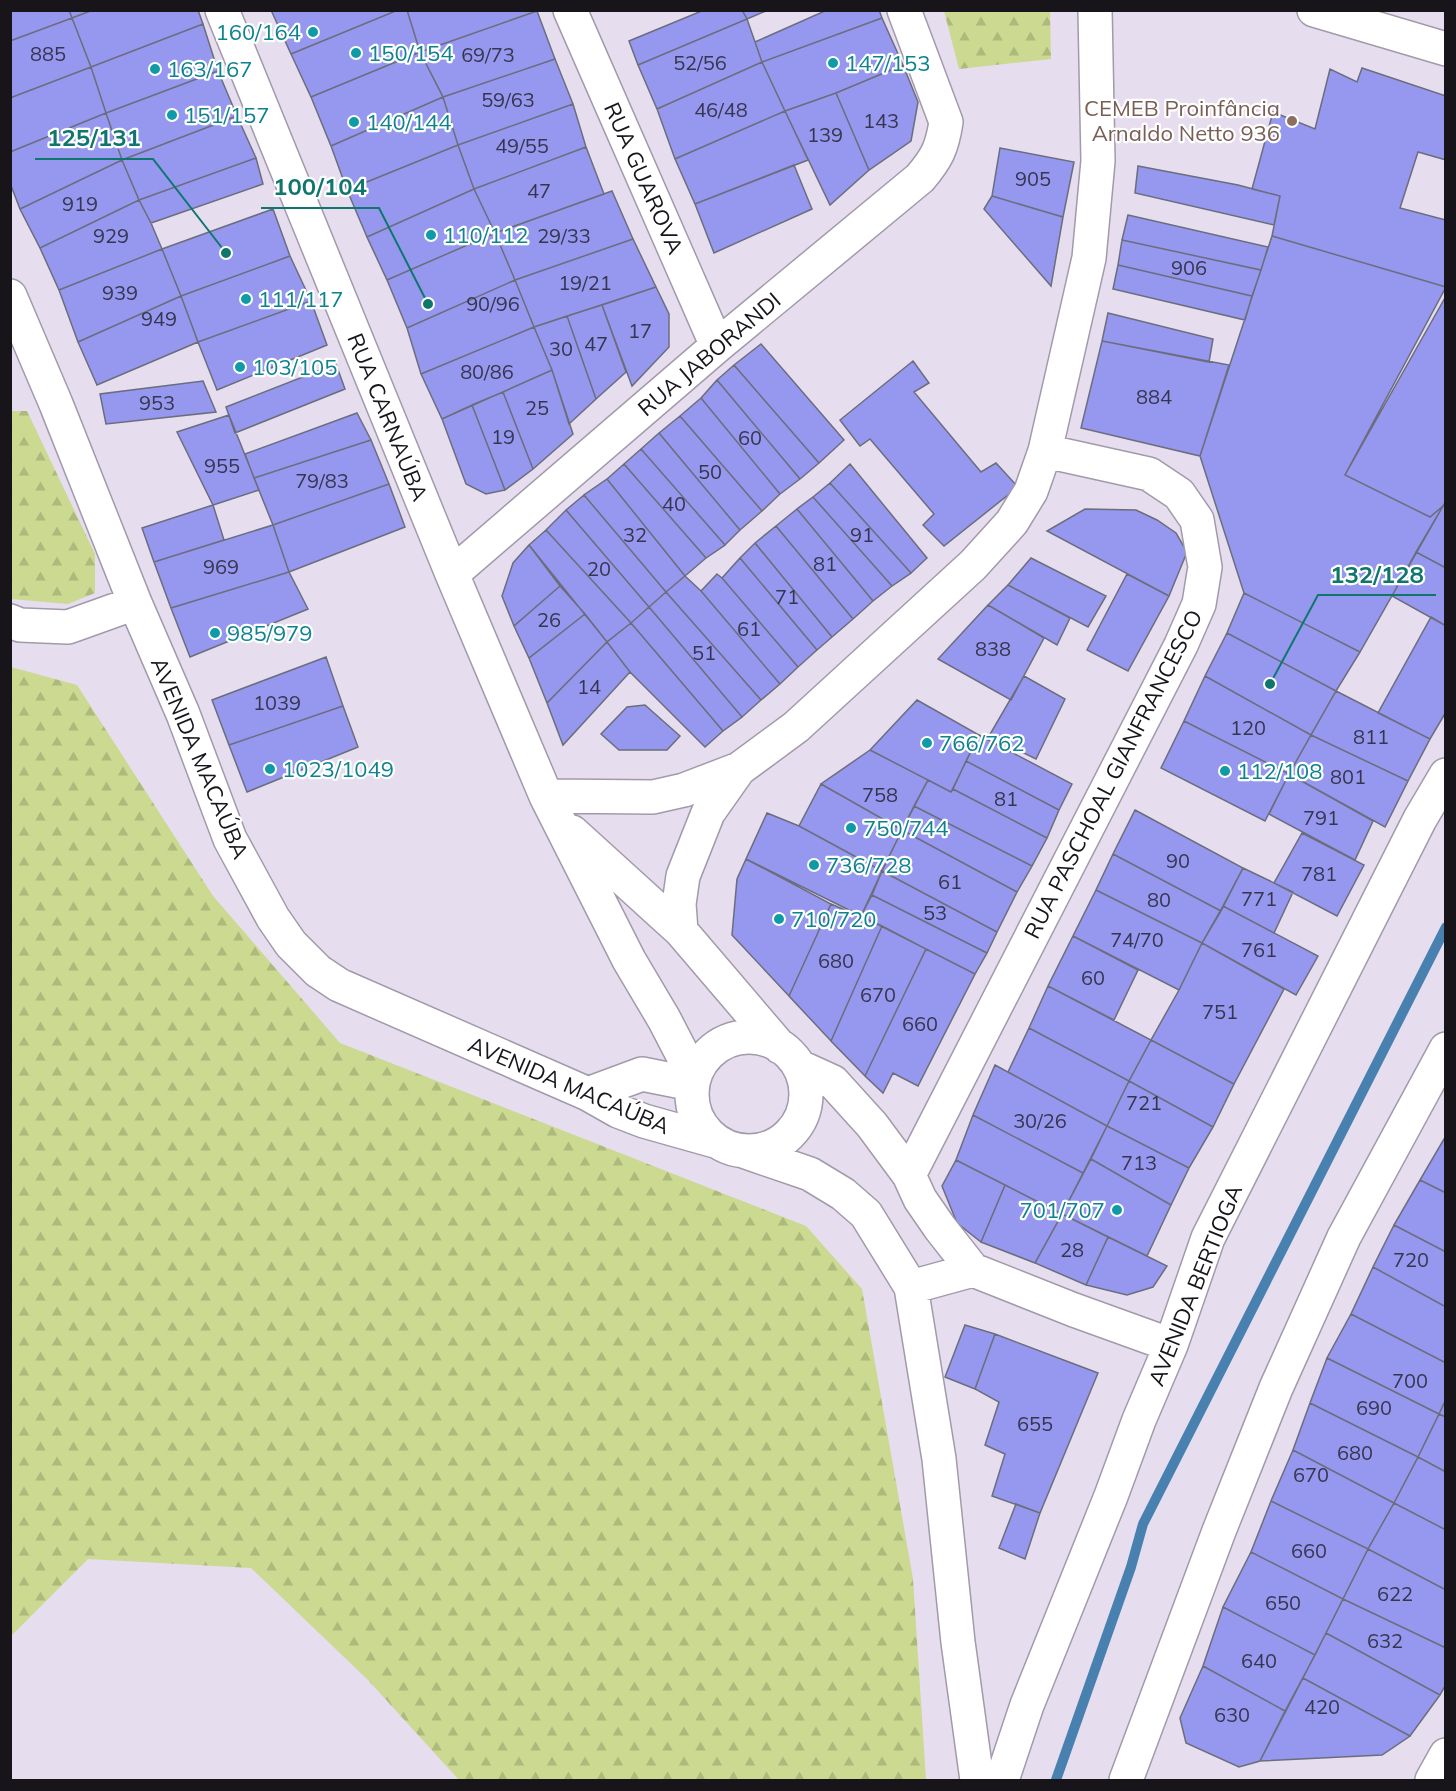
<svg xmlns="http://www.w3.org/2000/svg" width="1456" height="1791" font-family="Mulish,sans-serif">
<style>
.forest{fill:url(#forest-firs)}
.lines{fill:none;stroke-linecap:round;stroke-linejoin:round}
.stream{stroke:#4880b0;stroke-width:10}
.building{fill:#9598ee;stroke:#6b6d7d;stroke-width:1.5}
.minor-casing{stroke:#a29aaa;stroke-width:36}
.minor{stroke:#fff;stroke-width:33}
.culture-dot{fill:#0f9aa8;stroke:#fff;stroke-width:2}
.education-dot{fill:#8d6e63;stroke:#fff;stroke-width:2}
.labels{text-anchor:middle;stroke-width:4.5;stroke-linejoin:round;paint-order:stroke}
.number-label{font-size:20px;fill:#36354f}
.culture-label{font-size:22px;fill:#0d838f;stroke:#fff;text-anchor:start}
.education-label{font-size:22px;fill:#785e54;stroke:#fff;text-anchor:end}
.street-label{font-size:22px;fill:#17141a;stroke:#fff}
.leader{fill:none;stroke:#0f766e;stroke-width:2}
.callout-dot{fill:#0f766e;stroke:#fff;stroke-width:2}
.callout-label{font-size:24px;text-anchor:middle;font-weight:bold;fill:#0f766e;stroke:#fff;stroke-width:4.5;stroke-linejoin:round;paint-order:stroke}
</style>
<defs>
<pattern id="forest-firs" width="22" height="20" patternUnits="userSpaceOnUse" patternTransform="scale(1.5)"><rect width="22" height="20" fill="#cbd991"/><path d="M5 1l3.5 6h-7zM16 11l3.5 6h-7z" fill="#aeb97c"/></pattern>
</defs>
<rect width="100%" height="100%" fill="#e6ddee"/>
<path class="forest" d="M944,11H1050L1051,59L959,69Z
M11,411H27L95,554V593L68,604L11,599Z
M11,667L77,685L213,896L340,1043L806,1226L862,1289L913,1579L926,1780H459L368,1680L251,1568L88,1559L11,1636Z"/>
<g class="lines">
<path class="stream" d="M1056,1780L1131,1567L1143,1524L1446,927"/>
</g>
<path class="building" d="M10,10H69L72,18L10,41Z
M69,10H93L72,18Z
M93,10H198L203,24L91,67L72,18Z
M271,10H398L291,54Z
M398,10H407L420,52L311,97L291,54Z
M407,10H537V11L420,52Z
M704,10H742L747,19L638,65L629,41Z
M742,10H768L747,19Z
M827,10H879L882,18L762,62L755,42Z
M537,11L555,59L443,97L420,52Z
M72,18L91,67L10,98V41Z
M882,18L903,65L836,93L785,111L762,62Z
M747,19L762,62L657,109L638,65Z
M203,24L218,71L106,113L91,67Z
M420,52L443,97L331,146L311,97Z
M555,59L573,104L458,145L443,97Z
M762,62L785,111L675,159L657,109Z
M903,65L918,102L911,141L869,170L836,93Z
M91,67L106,113L10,152V98Z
M1362,68L1446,96V160L1418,152L1400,208L1446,220V287L1272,236L1280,196L1252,189L1273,112L1315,129L1330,69L1357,82Z
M218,71L237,116L122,160L106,113Z
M836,93L869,170L830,205L785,111Z
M443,97L458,145L347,190L331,146Z
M573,104L586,147L474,189L458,145Z
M785,111L808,160L695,204L675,159Z
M106,113L122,160L20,209L10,183V152Z
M237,116L256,158L139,200L122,160Z
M458,145L474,189L367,237L347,190Z
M586,147L604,194L495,233L474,189Z
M1000,148L1074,162L1063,217L992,196Z
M256,158L263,184L151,223L139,200Z
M122,160L139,200L40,248L20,209Z
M794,165L812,209L714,253L695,204Z
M1138,166L1238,185L1280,196L1274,225L1135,193Z
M474,189L495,233L387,280L367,237Z
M612,191L633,239L515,280L495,233Z
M992,196L1063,217L1051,286L984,209Z
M139,200L151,223L162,249L59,290L40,248Z
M273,209L290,256L181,296L162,249Z
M1128,215L1268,247L1261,270L1122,240Z
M495,233L515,280L407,328L387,280Z
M1272,236L1446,287L1345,475L1430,517L1443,506L1360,652L1244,593L1200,456Z
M633,239L656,287L534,327L515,280Z
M1122,240L1261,270L1252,296L1118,265Z
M162,249L181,296L78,342L59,290Z
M290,256L311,301L198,342L181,296Z
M1118,265L1252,296L1245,320L1113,289Z
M515,280L534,327L421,374L407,328Z
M656,287L669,314V347L632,386L602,305Z
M181,296L198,342L97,385L78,342Z
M1446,296V501L1443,506L1430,517L1345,475Z
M311,301L327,345L217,390L198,342Z
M602,305L626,372L596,399L567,316Z
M1108,313L1213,339L1209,362L1102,341Z
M567,316L596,399L569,424L552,370L534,327Z
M534,327L552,370L442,419L421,374Z
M1102,341L1229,365L1200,456L1081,428Z
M761,344L844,440L819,463L734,365Z
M913,361L929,383L914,392L981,472L996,463L1018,487L944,546L923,525L934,514L870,439L860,446L840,420Z
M336,364L345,389L235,433L226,407Z
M734,365L819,463L800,479L717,380Z
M552,370L573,434L533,469L503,392Z
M717,380L800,479L780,494L701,398Z
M203,381L216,412L106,424L100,394Z
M503,392L533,469L505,490L472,405Z
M701,398L780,494L762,511L680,416Z
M472,405L505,490L486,494L466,484L442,419Z
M357,413L371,440L254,478L245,454Z
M229,415L259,490L213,505L177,432Z
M680,416L762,511L740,530L659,433Z
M659,433L740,530L725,545L641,449Z
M371,440L389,484L273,525L254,478Z
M641,449L725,545L706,558L624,464Z
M624,464L706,558L685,576L607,479Z
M850,464L927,558L911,573L830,483Z
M607,479L685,576L666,592L584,495Z
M830,483L911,573L892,586L813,497Z
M389,484L405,527L289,572L273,525Z
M584,495L666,592L649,607L566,510Z
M813,497L892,586L873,601L797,509Z
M213,505L224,540L154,562L142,528Z
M1443,506L1446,507V568L1416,552Z
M797,509L873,601L853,619L776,526Z
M1085,509L1136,510L1157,520L1176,533L1187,552L1169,596L1047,531Z
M566,510L649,607L631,623L546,530Z
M273,525L289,572L171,608L154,562Z
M776,526L853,619L832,637L755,543Z
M546,530L631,623L607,642L529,545Z
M755,543L832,637L817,650L740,558Z
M529,545L560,586L514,626L502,596L513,563Z
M1416,552L1446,568V626L1392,596Z
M740,558L817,650L798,667L722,578Z
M1031,558L1106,596L1088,627L1008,585Z
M289,572L308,609L190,657L171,608Z
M717,574L722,578L798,667L780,684L701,591Z
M1127,574L1169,596L1128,671L1087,650Z
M685,576L701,591L780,684L761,700L666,592Z
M1008,585L1070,618L1057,645L988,605Z
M560,586L585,614L529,658L514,626Z
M666,592L761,700L742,717L649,607Z
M1244,593L1360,652L1336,691L1227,633Z
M988,605L1044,638L1011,700L938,659Z
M649,607L742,717L723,731L631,623Z
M585,614L607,642L547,703L529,658Z
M1431,617L1446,626V712L1430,739L1378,713Z
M631,623L723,731L705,747L630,672L607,642Z
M1227,633L1336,691L1311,735L1205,676Z
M607,642L630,672L563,745L547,703Z
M326,657L343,706L229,745L212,700Z
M1024,676L1065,699L1036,759L989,736Z
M1205,676L1311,735L1289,774L1184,721Z
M1336,691L1430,739L1408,781L1311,735Z
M917,700L979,735L951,792L870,750Z
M645,705L680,736L667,750H619L601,734L627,707Z
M343,706L358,747L247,792L229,745Z
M1184,721L1289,774L1265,821L1161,768Z
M979,735L1072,784L1059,810L966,761Z
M1311,735L1408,781L1385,827L1289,774Z
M870,750L928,780L902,830L821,784Z
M966,761L1059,810L1047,838L953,789Z
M1289,774L1373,821L1355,860L1269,814Z
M928,780L951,792L953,789L1047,838L1032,866L914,806Z
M821,784L902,830L882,871L799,826Z
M914,806L1032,866L1017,892L902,830Z
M1135,810L1243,868L1221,911L1113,854Z
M767,813L799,826L882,871L861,916L746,859Z
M902,830L1017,892L997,932L882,871Z
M1302,833L1364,865L1337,916L1274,883Z
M1113,854L1221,911L1202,943L1096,890Z
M746,859L831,904L789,996L732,935L737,879Z
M1243,868L1293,892L1274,933L1223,906Z
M882,871L997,932L987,953L872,895Z
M1096,890L1202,943L1179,990L1073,936Z
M872,895L987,953L975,974L861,916Z
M831,904L882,926L831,1041L789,996Z
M1223,906L1318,956L1296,995L1202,943Z
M882,926L926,949L865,1076L831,1041Z
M1073,936L1138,970L1114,1020L1048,986Z
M1202,943L1284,989L1234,1084L1151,1040L1179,990Z
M926,949L975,974L918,1086L893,1073L883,1093L865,1076Z
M1048,986L1151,1040L1129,1081L1029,1028Z
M1029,1028L1129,1081L1107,1126L1008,1072Z
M1151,1040L1234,1084L1213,1127L1129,1081Z
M995,1065L1107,1126L1083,1173L973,1115Z
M1129,1081L1213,1127L1189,1168L1107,1126Z
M973,1115L1083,1173L1062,1214L956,1160Z
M1107,1126L1189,1168L1171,1205L1091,1159Z
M1444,1139L1446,1140V1193L1420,1180Z
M1091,1159L1171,1205L1147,1256L1062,1214Z
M956,1160L1005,1185L981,1242L957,1223L942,1186Z
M1420,1180L1446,1193V1252L1394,1225Z
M1005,1185L1062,1214L1035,1263L981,1242Z
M1062,1214L1108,1237L1086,1285L1035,1263Z
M1394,1225L1446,1252V1307L1373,1267Z
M1108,1237L1167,1266L1153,1287L1127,1295L1086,1285Z
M1373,1267L1446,1307V1363L1351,1314Z
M1351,1314L1446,1363V1399L1439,1414L1327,1358Z
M965,1325L995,1334L975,1389L945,1377Z
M995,1334L1098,1373L1040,1513L992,1496L1005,1454L985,1445L999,1402L975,1389Z
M1327,1358L1439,1414L1418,1457L1310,1403Z
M1446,1399V1417L1439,1414Z
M1310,1403L1418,1457L1394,1503L1293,1450Z
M1439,1414L1446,1417V1472L1418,1457Z
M1293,1450L1394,1503L1368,1549L1271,1501Z
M1418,1457L1446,1472V1530L1394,1503Z
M1271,1501L1368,1549L1343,1599L1251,1552Z
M1394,1503L1446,1530V1590L1368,1549Z
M1016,1504L1040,1513L1025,1559L999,1548Z
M1368,1549L1446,1590V1648L1343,1599Z
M1251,1552L1343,1599L1315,1655L1223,1607Z
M1343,1599L1446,1648V1684L1440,1695L1326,1633Z
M1223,1607L1315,1655L1285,1711L1203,1666Z
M1326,1633L1440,1695L1410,1736L1303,1678Z
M1203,1666L1285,1711L1260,1761L1239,1767L1186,1743L1180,1718Z
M1303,1678L1410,1736L1382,1755L1260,1761Z"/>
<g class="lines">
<g class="minor-casing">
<path id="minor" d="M222,10L452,574L546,796L629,960L664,1019L694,1077
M570,10L717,346
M1314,10L1446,49
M10,296L56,404L135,603L183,714L230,839L273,918L291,944L318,971L339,985L588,1094L618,1111L644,1121L715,1141
M452,574L717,346L920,178C937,158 942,148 946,122L904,10
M10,621L20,625L68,627L135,603
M546,796L653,797L684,790L739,769L796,727L973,565L1012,522L1031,491L1045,451L1089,258L1098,161L1095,10
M572,832L681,931L780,1047
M681,931L679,904L683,876L708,813L739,769
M692 1094a57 57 0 1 1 114 0a57 57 0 1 1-114 0Z
M800,1067L833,1082L872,1125L909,1175L920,1199L940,1228L973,1270
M588,1094L642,1074L692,1084
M743,1151L810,1174L843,1194L866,1214L911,1287L939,1459L958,1642L977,1780
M909,1175L1181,645L1199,604L1205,567L1197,520L1179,494L1149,474L1045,451
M911,1287L973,1270L1074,1310L1171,1345
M1002,1780L1027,1705L1111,1496L1139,1420L1171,1345L1208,1238L1420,819L1446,775
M1126,1780L1219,1531L1276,1388L1344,1237L1446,1049
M1432,1780L1446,1755"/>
</g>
<use href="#minor" class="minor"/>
</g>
<g class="culture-dot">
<circle cx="313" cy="32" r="6"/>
<circle cx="356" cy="53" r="6"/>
<circle cx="833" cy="63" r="6"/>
<circle cx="155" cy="69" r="6"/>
<circle cx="172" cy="115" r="6"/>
<circle cx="354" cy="122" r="6"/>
<circle cx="431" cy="235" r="6"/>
<circle cx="246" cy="299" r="6"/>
<circle cx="240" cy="367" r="6"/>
<circle cx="215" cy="633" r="6"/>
<circle cx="927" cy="743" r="6"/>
<circle cx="270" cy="769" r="6"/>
<circle cx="1225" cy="771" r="6"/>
<circle cx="851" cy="828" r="6"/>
<circle cx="814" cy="865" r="6"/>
<circle cx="779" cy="919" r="6"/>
<circle cx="1117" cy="1210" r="6"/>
</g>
<circle class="education-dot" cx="1292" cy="121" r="6"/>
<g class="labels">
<g class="number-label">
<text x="48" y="61">885</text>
<text x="488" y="62">69/73</text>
<text x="700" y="70">52/56</text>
<text x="508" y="107">59/63</text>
<text x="721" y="117">46/48</text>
<text x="881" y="128">143</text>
<text x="825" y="142">139</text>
<text x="522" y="153">49/55</text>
<text x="1033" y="186">905</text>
<text x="539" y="198">47</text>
<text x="80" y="211">919</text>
<text x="111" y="243">929</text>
<text x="564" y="243">29/33</text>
<text x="1189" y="275">906</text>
<text x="585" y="290">19/21</text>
<text x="120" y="300">939</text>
<text x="493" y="311">90/96</text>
<text x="159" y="326">949</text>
<text x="640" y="338">17</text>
<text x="596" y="351">47</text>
<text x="561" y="356">30</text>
<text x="487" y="379">80/86</text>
<text x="1154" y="404">884</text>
<text x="157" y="410">953</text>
<text x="537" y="415">25</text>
<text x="503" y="444">19</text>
<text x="750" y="445">60</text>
<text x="222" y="473">955</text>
<text x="710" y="479">50</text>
<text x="322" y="488">79/83</text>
<text x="674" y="511">40</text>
<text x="635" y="542">32</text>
<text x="862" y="542">91</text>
<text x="825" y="571">81</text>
<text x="221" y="574">969</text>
<text x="599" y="576">20</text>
<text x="787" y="604">71</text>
<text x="549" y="627">26</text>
<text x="749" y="636">61</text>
<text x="993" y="656">838</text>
<text x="704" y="660">51</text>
<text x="589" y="694">14</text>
<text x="277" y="710">1039</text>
<text x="1248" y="735">120</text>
<text x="1371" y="744">811</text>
<text x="1348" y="784">801</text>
<text x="880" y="802">758</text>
<text x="1006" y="806">81</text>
<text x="1321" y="825">791</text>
<text x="1178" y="868">90</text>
<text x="1319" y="881">781</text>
<text x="950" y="889">61</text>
<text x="1259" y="906">771</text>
<text x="1159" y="907">80</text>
<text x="935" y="920">53</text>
<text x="1137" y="947">74/70</text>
<text x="1259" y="957">761</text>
<text x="836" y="968">680</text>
<text x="1093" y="985">60</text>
<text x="878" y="1002">670</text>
<text x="1220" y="1019">751</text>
<text x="920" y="1031">660</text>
<text x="1144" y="1110">721</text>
<text x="1040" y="1128">30/26</text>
<text x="1139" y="1170">713</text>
<text x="1072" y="1257">28</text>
<text x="1411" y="1267">720</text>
<text x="1410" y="1388">700</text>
<text x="1374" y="1415">690</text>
<text x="1035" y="1431">655</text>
<text x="1355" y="1460">680</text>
<text x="1311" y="1482">670</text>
<text x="1309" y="1558">660</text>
<text x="1395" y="1601">622</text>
<text x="1283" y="1610">650</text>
<text x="1385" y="1648">632</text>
<text x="1259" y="1668">640</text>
<text x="1322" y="1714">420</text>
<text x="1232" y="1722">630</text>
</g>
<g class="culture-label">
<text x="301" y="40" text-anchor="end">160/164</text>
<text x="368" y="61">150/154</text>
<text x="845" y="71">147/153</text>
<text x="167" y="77">163/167</text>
<text x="184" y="123">151/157</text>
<text x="366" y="130">140/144</text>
<text x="443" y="243">110/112</text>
<text x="258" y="307">111/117</text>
<text x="252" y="375">103/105</text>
<text x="227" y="641">985/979</text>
<text x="939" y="751">766/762</text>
<text x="282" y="777">1023/1049</text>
<text x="1237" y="779">112/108</text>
<text x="863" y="836">750/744</text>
<text x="826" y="873">736/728</text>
<text x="791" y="927">710/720</text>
<text x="1105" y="1218" text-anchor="end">701/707</text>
</g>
<g class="education-label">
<text x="1280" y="116">CEMEB Proinfância<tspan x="1280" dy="25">Arnaldo Netto 936</tspan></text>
</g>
<g class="street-label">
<text transform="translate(644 178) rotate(66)" y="8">RUA GUAROVA</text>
<text transform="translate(709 354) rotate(-40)" y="8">RUA JABORANDI</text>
<text transform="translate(388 417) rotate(68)" y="8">RUA CARNAÚBA</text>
<text transform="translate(200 758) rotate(67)" y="8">AVENIDA MACAÚBA</text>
<text transform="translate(1113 774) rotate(-63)" y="8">RUA PASCHOAL GIANFRANCESCO</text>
<text transform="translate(569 1085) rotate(23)" y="8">AVENIDA MACAÚBA</text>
<text transform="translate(1195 1285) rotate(-68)" y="8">AVENIDA BERTIOGA</text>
</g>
</g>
<path class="leader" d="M226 253L153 159H35M428 304L379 208H261M1270 684L1318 595H1436"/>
<g class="callout-dot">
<circle cx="226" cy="253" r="6"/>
<circle cx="428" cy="304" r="6"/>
<circle cx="1270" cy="684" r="6"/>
</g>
<g class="callout-label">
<text x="94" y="146">125/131</text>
<text x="320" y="195">100/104</text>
<text x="1377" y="583">132/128</text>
</g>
<rect width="1456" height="1791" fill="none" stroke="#17141a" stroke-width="24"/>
</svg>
